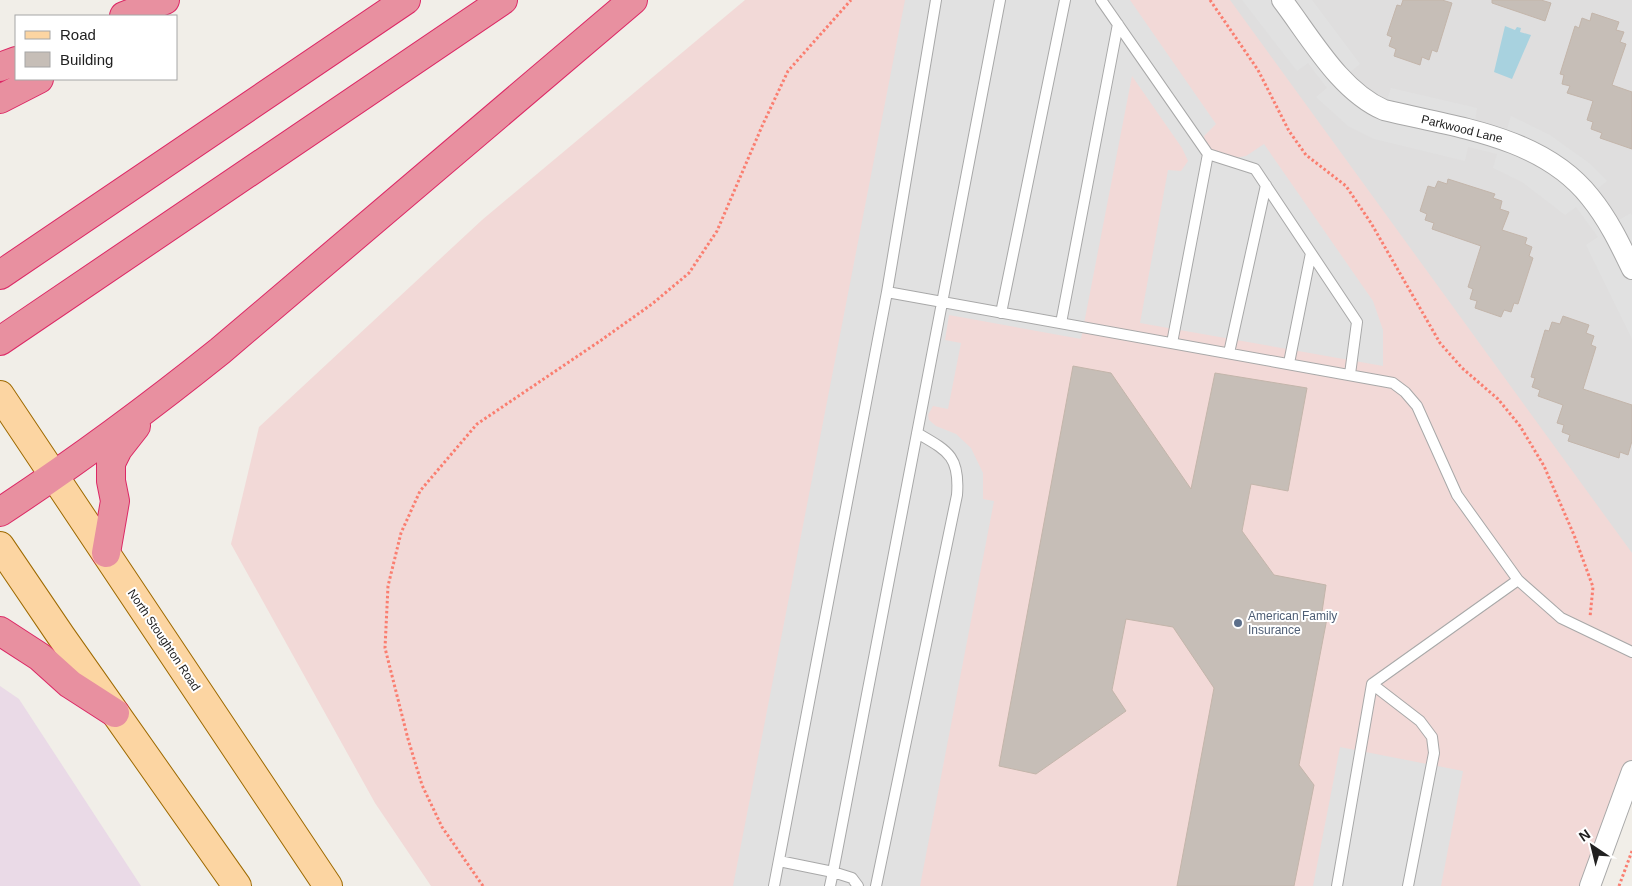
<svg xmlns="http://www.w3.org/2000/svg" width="1632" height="886" font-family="Helvetica,sans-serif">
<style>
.residential{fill:#dfdede}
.commercial{fill:#f2d9d7}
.industrial{fill:#eadae7}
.parking{fill:#e1e1e1}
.water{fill:#a8d2df}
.building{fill:#c6beb7;stroke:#c3b5aa}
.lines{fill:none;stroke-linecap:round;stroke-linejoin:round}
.lane-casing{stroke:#a8a8a8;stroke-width:12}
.street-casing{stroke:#a8a8a8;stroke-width:22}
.primary-casing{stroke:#9e6a00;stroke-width:30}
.highway-casing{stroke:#dc2865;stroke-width:30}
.path{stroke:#fa7e70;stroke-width:3;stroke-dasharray:2.5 2.5;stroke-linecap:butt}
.lane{stroke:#fff;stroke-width:10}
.street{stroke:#fff;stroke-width:20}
.primary{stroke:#fcd5a2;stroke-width:28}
.highway{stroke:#e890a0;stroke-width:28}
.service-dot{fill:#5c6f8a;stroke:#fff;stroke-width:2}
.labels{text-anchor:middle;stroke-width:4;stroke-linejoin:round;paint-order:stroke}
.street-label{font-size:12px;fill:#212121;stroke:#fff}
.service-label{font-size:12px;fill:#4e5e75;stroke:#fff;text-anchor:start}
</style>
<rect width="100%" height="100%" fill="#f1eee8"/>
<path class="residential" d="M1219,0H1632V555Z"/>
<path class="commercial" d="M745,0H1230L1632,553V771L1590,886H431L375,803L231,544L259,427L482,220Z"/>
<path class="industrial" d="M0,686L19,699L141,886H0Z"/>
<path class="parking" d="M905,0H1130L1216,124L1204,136L1206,147L1214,153L1235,158L1246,156L1264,144L1373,301L1383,330V366L1140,323L1168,170L1181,171L1188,161L1182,148L1132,76L1081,339L949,315L945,340L961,343L948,409L933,406L928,415L929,420L936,426L956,434L971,448L983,473V499L994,501L920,886H733Z
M1242,0H1312L1360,64L1350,72L1371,92L1387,100L1391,88L1477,108L1475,121L1507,129L1511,116L1550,135L1589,163L1607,181L1597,189L1619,220L1631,213L1632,216V339L1586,245L1598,237L1576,207L1565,215L1522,182L1493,168L1497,154L1468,147L1465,161L1374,139L1348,126L1316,97L1327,88L1308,63L1297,71Z
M1340,747L1463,771L1441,886H1313Z"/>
<path class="water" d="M1505,26L1515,30L1517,27L1521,28L1520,32L1531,35L1512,79L1494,72Z"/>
<path class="building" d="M1403,0H1442L1452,3L1437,52L1432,50L1429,60L1422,57L1420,65L1394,56L1396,49L1389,46L1392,37L1387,35L1397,5L1401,6Z
M1492,0H1541L1551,3L1545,21L1492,3Z
M1592,13L1619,22L1616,30L1624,32L1620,42L1626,44L1612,85L1632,92V149L1600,138L1602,133L1591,129L1593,122L1587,120L1593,101L1567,93L1570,86L1562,84L1564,75L1560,74L1575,26L1579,28L1582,18L1590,21Z
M1448,179L1495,194L1493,198L1502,201L1500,209L1509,212L1502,230L1527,238L1525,244L1532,247L1529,256L1533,258L1518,304L1514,303L1511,312L1504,310L1501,317L1475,308L1477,301L1470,299L1473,289L1468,287L1481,246L1432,229L1434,223L1425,220L1427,214L1420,211L1428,186L1435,188L1438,181L1447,184Z
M1563,316L1589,325L1586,333L1594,336L1591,345L1596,347L1583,389L1632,405V441L1628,455L1620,452L1619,458L1568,441L1570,435L1562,432L1564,425L1557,423L1563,405L1538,396L1540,390L1532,387L1535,378L1531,377L1545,330L1549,331L1552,322L1560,324Z
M1073,366L1111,373L1191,489L1215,373L1307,388L1288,491L1251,484L1242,531L1274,575L1326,585L1322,612L1328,613L1299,765L1314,785L1294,886H1177L1214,688L1173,627L1126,619L1112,690L1126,711L1036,774L999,766Z"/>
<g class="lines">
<g class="lane-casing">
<path id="lane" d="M936,0L887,292L1393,383L1405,392L1417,406L1457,495L1518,580L1561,618L1632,652
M1101,0L1208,154L1255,169L1357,322L1350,374
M1001,313L1065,0
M1061,323L1118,24
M1172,343L1208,154
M1229,353L1266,185
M1289,363L1311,253
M1372,684L1420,721L1432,737L1434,753L1408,886
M779,861L833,872L830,886
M774,886L887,292
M858,886L852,878L833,872L1000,0
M876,886L957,495C960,456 948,451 917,433
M1337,886L1372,684L1518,580"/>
</g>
<g class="street-casing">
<path id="street" d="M1282,0C1311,38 1340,91 1384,110C1454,127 1542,136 1590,197C1608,219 1620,244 1632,269
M1590,886L1632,771"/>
</g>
<g class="primary-casing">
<path id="primary" d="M0,395L328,886
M0,546L61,636L237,886"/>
</g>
<g class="highway-casing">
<path id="highway" d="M124,16L165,0
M0,67L16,61
M0,99L39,79
M0,275L406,0
M0,341L503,0
M0,512C76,462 149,408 220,351L633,0
M106,553L115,501L111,481V463L118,449L136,426
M0,631L40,657L70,684L115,713"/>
</g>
<path class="path" d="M1210,0L1258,70L1289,131L1306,155L1346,186L1371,223L1440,343L1462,368L1498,399L1520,426L1544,466L1574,535L1593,587L1590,617
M483,886L442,827L422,785L408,739L385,648L388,586L401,533L420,491L477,424L600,341L652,304L689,273L717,231L763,124L788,71L851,0
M1619,886L1632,851"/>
<use href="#lane" class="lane"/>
<use href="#street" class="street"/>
<use href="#primary" class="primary"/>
<use href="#highway" class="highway"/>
</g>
<circle class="service-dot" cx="1238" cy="623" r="5"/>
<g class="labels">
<g class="street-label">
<text transform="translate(1462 129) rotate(14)" y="4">Parkwood Lane</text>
<text transform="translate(164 640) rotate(56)" y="4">North Stoughton Road</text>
</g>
<g class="service-label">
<text x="1248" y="620">American Family<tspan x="1248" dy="14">Insurance</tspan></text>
</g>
</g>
<rect x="15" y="15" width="162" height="65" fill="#ffffff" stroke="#a6a6a6"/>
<rect x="25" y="31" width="25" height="8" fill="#fcd5a2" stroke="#a6a6a6"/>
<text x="60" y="40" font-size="15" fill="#212121">Road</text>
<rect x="25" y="52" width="25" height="15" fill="#c6beb7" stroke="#a6a6a6"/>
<text x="60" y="65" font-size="15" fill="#212121">Building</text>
<g transform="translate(1592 846) rotate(325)" stroke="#ffffff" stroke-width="4" paint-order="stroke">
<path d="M0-4L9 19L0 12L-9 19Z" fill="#212121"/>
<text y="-8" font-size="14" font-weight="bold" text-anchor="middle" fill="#212121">N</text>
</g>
</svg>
